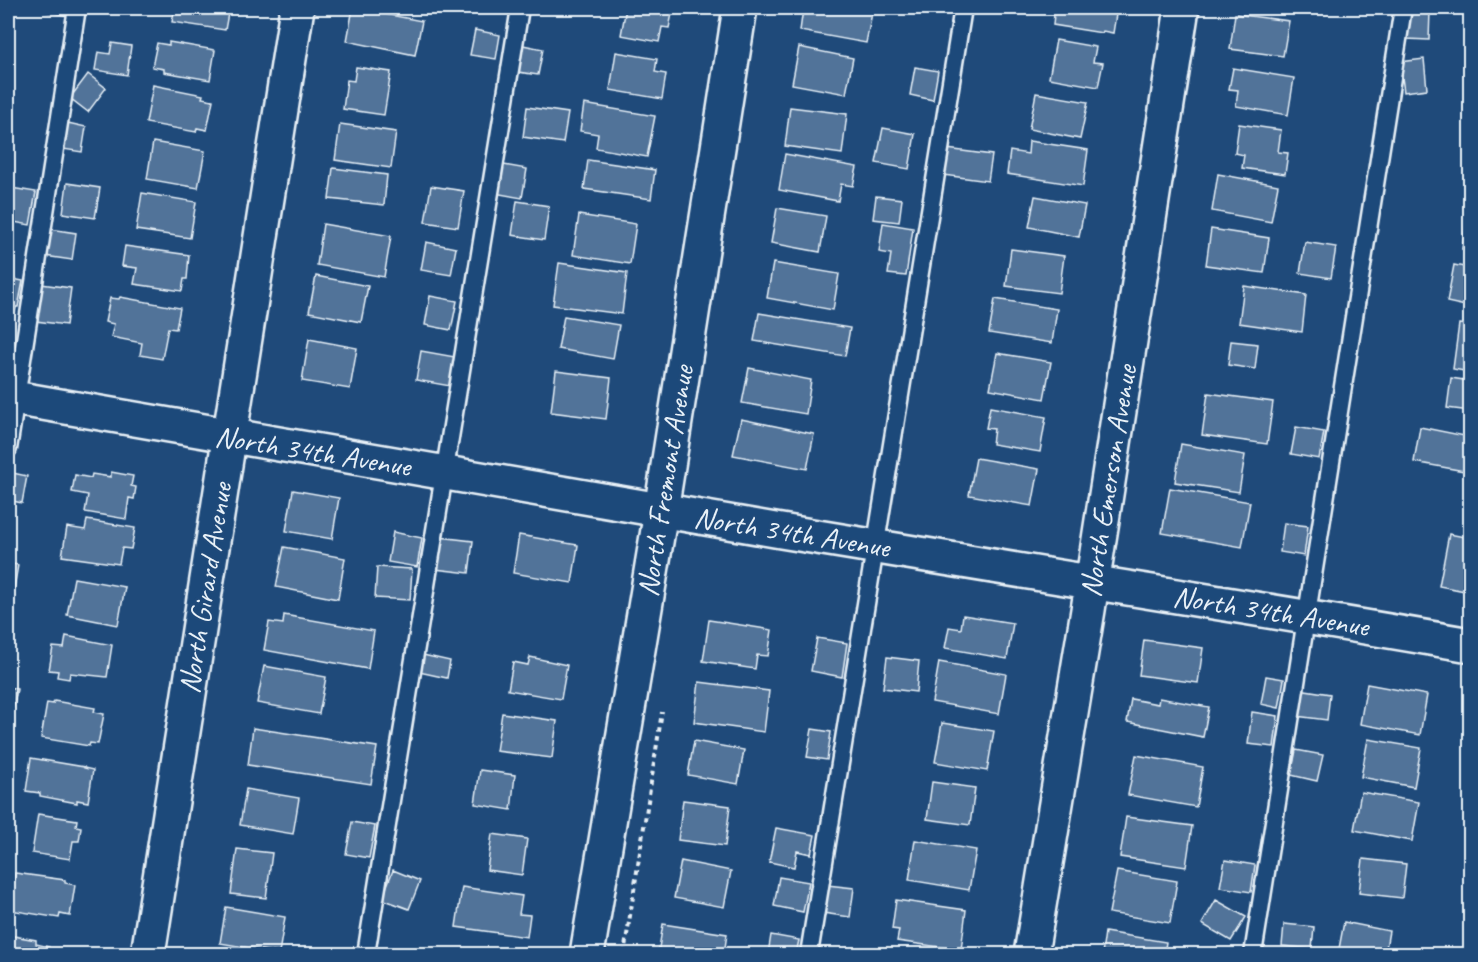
<svg xmlns="http://www.w3.org/2000/svg" width="1478" height="962" font-family="Caveat,sans-serif">
<style>
.building{fill:#517399;stroke:#e8f1f8;stroke-width:1.5}
.lines{fill:none;stroke-linecap:round;stroke-linejoin:round}
.service-casing{stroke:#e8f1f8;stroke-width:21}
.minor-casing{stroke:#e8f1f8;stroke-width:38}
.tertiary-casing{stroke:#e8f1f8;stroke-width:38}
.path{stroke:#e8f1f8;stroke-width:4;stroke-dasharray:4.5 4.5;stroke-linecap:butt}
.service{stroke:#1f4a7a;stroke-width:16}
.minor{stroke:#1f4a7a;stroke-width:33}
.tertiary{stroke:#1f4a7a;stroke-width:33}
.labels{text-anchor:middle;stroke-width:5;stroke-linejoin:round;paint-order:stroke}
.street-label{font-size:30px;fill:#e8f1f8;stroke:#1f4a7a}
</style>
<rect width="100%" height="100%" fill="#1f4a7a"/>
<filter id="ink" filterUnits="userSpaceOnUse"><feTurbulence type="fractalNoise" baseFrequency=".0167" numOctaves="2"/><feDisplacementMap in="SourceGraphic" scale="12" xChannelSelector="R" yChannelSelector="G"/><feConvolveMatrix kernelMatrix="1 2 1 2 8 2 1 2 1" color-interpolation-filters="sRGB"/></filter>
<g filter="url(#ink)">
<path class="building" d="M44,8H66L65,15L43,11Z
M175,8H229L225,30L172,22Z
M353,8L422,21L415,55L347,41Z
M626,8L673,9L669,28L662,27L659,42L621,35Z
M813,8H873L866,43L800,31L803,9L813,10Z
M1048,8H1117L1113,33L1103,31L1102,33L1053,25L1054,14L1047,13Z
M1408,9L1430,11L1429,40L1406,39Z
M1235,14L1289,21L1283,56L1230,49Z
M475,30L500,35L496,59L470,55Z
M1056,40L1096,47L1093,62L1103,63L1098,87L1049,78Z
M169,42L215,50L210,80L164,72V69L152,67L157,43L169,45Z
M112,43L131,46L127,75L95,70L98,52L110,54Z
M523,45L543,49L538,75L518,72Z
M799,47L853,58L846,94L792,84Z
M616,52L657,59L655,72L666,74L662,99L610,90Z
M1424,59L1427,89L1404,92L1400,62Z
M356,67L391,72L384,115L343,109L347,80L354,81Z
M915,67L938,71L933,100L910,95Z
M1233,68L1294,78L1288,115L1236,106L1238,90L1229,89Z
M88,74L106,88L88,112L70,98Z
M153,85L203,95L202,98L213,100L207,130L197,128L196,132L146,123Z
M1036,93L1088,102L1080,139L1029,129Z
M584,104L655,116L647,157L596,148L598,134L580,131Z
M527,107L568,113L563,143L523,137Z
M790,107L847,114L842,154L785,146Z
M68,123L86,127L82,152L63,149Z
M340,124L396,132L391,168L335,160Z
M1239,124L1281,130L1278,152L1288,153L1285,174L1242,168L1244,155L1235,153Z
M883,128L915,134L909,169L876,163Z
M1029,141L1088,150L1083,186L1007,174L1010,151L1028,154Z
M153,142L205,151L198,188L147,179Z
M947,149L992,155L988,181L944,175Z
M785,154L857,167L853,186L841,184L838,201L779,190Z
M588,160L655,170L651,199L584,189Z
M498,164L527,169L522,198L494,193Z
M333,168L387,175L384,205L329,199Z
M1218,174L1278,185L1271,222L1212,211Z
M67,183L100,188L95,218L63,213Z
M431,186L464,191L458,227L425,222Z
M11,188L36,192L30,225L8,221Z
M142,193L196,202L190,238L136,230Z
M876,196L902,199L899,222L873,219Z
M1035,196L1085,205L1079,237L1029,227Z
M517,201L549,206L544,240L512,235Z
M777,208L826,216L820,252L771,243Z
M579,215L636,224L630,264L573,255Z
M1467,216H1470V250L1462,249Z
M883,223L913,228L906,276L888,274L891,254L879,252Z
M323,224L391,236L384,277L317,265Z
M50,229L76,233L72,260L45,256Z
M1211,229L1269,238L1264,273L1206,265Z
M426,242L456,248L451,275L421,270Z
M1305,242L1336,247L1331,278L1300,273Z
M125,246L189,255L187,279H184L182,291L134,284L137,268L122,266Z
M1011,249L1064,256L1059,293L1006,286Z
M559,263L627,273L622,314L553,305Z
M773,263L839,274L833,310L767,298Z
M1454,265L1470,268V307L1447,302Z
M316,276L368,286L361,322L309,312Z
M8,278L23,281L18,307H16L15,312L8,311Z
M41,284L71,288L66,325L36,321Z
M1244,286L1306,295L1302,332L1239,323Z
M430,296L457,301L451,330L425,325Z
M120,297L180,308L176,329L168,328L162,359L140,355L142,343L111,337L114,324L105,322L110,298L119,299Z
M995,299L1057,309L1052,343L989,333Z
M759,313L850,328L845,356L754,341Z
M564,316L619,325L613,359L558,349Z
M1459,324L1470,325V372L1453,369Z
M309,339L357,348L350,389L302,381Z
M1231,341L1258,344L1255,369L1228,365Z
M421,351L455,357L450,386L416,380Z
M997,353L1051,362L1044,399L990,389Z
M749,368L811,380L806,414L742,403Z
M556,371L611,378L606,419L551,412Z
M1451,378L1470,381V411L1447,408Z
M1208,393L1273,402L1267,444L1202,435Z
M990,407L1046,417L1040,452L992,444L994,429L986,428Z
M741,419L814,434L807,469L733,455Z
M1296,427L1324,432L1319,459L1291,454Z
M1420,427L1470,437V472L1414,462Z
M1181,444L1245,455L1239,492L1175,482Z
M976,458L1039,469L1032,506L969,495Z
M8,472L27,476L22,503L8,500Z
M111,472L133,476L131,486L136,487L134,499L129,498L126,519L85,512L88,495L72,492L75,475L91,478L92,474L111,477Z
M1170,488L1250,502L1242,547L1162,533Z
M293,490L339,498L332,539L286,531Z
M87,520L135,528L131,549L122,548L119,564L62,556L67,527L85,530Z
M1284,523L1308,526L1304,556L1280,552Z
M393,532L422,538L417,567L388,562Z
M1449,534L1470,538V592L1439,586Z
M519,535L578,545L572,583L513,573Z
M439,537L473,541L469,573L435,569Z
M284,547L345,558L338,599L276,587Z
M8,563L18,565L13,594L8,593Z
M377,567L412,569L410,600L375,598Z
M74,578L125,587L118,625L67,615Z
M284,615L374,631L368,669L264,650L269,622L283,624Z
M963,615L1013,623L1007,659L945,648L949,627L961,629Z
M709,620L772,630L768,656L757,655L755,669L703,661Z
M66,636L112,645L107,677L70,673L69,679L57,677L58,671L49,670L53,647L64,648Z
M817,638L847,643L842,677L811,671Z
M1144,640L1203,648L1198,683L1139,675Z
M423,655L450,661L447,678L419,672Z
M530,657L567,665L561,699L508,690L513,662L528,665Z
M887,657L919,661L916,692L883,688Z
M939,662L1006,674L999,714L932,702Z
M264,666L326,677L319,714L257,703Z
M1266,676L1284,679L1279,708L1261,704Z
M699,682L769,691L764,732L694,722Z
M1367,684L1427,695L1420,735L1360,724Z
M8,687L17,689L11,722H8Z
M1299,689L1330,694L1327,720L1296,716Z
M1159,698L1209,707L1203,737L1127,722L1131,699L1158,704Z
M54,701L95,708L94,712L104,714L98,744L90,743L89,746L41,738L47,703L53,704Z
M1252,712L1278,716L1274,747L1248,744Z
M502,713L557,721L552,758L496,751Z
M942,723L994,731L987,771L935,762Z
M253,728L377,747L371,784L248,765Z
M812,729L831,732L827,760L807,757Z
M1368,739L1421,748L1414,787L1361,777Z
M694,741L744,750L738,784L688,775Z
M1296,750L1323,755L1317,781L1291,775Z
M1136,755L1203,767L1196,807L1128,795Z
M31,758L84,767V768L93,770L88,802L77,800V803L40,796V793L26,791Z
M480,770L515,775L511,810L475,804Z
M932,782L975,788L970,825L927,819Z
M246,789L299,798L293,834L240,825Z
M1361,792L1419,802L1412,841L1354,830Z
M683,800L730,806L725,846L678,840Z
M38,814L77,820L76,826L81,827L79,841H73L70,859L32,853Z
M1126,817L1192,826L1186,867L1120,857Z
M352,822L375,826L369,858L346,854Z
M776,828L815,835L811,854L797,851L794,867L769,862Z
M492,834L527,839L522,875L487,870Z
M915,840L976,850L969,890L909,880Z
M237,849L272,853L266,898L231,894Z
M1363,859L1406,864L1402,898L1359,893Z
M1225,860L1255,865L1251,892L1220,887Z
M681,861L731,871L724,907L674,898Z
M393,870L420,881L409,909L382,899Z
M1117,871L1177,881L1170,923L1109,913Z
M15,873L65,880V883L75,885L70,916L60,914L59,918L10,910L11,904L8,903V893L9,881L14,882Z
M779,877L809,882L803,912L774,906Z
M827,885L854,888L850,917L823,913Z
M462,887L522,896L519,914L530,915L527,937L456,927Z
M896,900L966,910L961,950L897,941L899,930L892,929Z
M1216,900L1246,917L1231,941L1202,924Z
M226,907L285,917L279,953L220,943Z
M1344,922L1389,931L1385,954H1338Z
M663,924L727,934L724,954H658Z
M1284,924L1314,927L1312,949L1282,946Z
M1105,932L1166,942L1164,954H1102Z
M8,935L36,940V944L49,947L47,954H8Z
M771,935L799,940L796,954H768Z"/>
<g class="lines">
<g class="service-casing">
<path id="service" d="M8,449L77,8
M366,954L520,8
M809,954L963,8
M1253,954L1403,8"/>
</g>
<g class="minor-casing">
<path id="minor" d="M8,397C357,459 708,520 1059,577C1196,599 1333,621 1470,645
M148,954L297,8
M1031,954L1088,610L1182,8"/>
</g>
<g class="tertiary-casing">
<path id="tertiary" d="M587,954L657,536L740,8"/>
</g>
<path class="path" d="M624,954L662,712"/>
<use href="#service" class="service"/>
<use href="#minor" class="minor"/>
<use href="#tertiary" class="tertiary"/>
</g>
</g>
<g class="labels">
<g class="street-label">
<text transform="translate(313 451) rotate(9)" y="10">North 34th Avenue</text>
<text transform="translate(665 481) rotate(-81)" y="10">North Fremont Avenue</text>
<text transform="translate(1108 481) rotate(-81)" y="10">North Emerson Avenue</text>
<text transform="translate(792 532) rotate(9)" y="10">North 34th Avenue</text>
<text transform="translate(205 588) rotate(-81)" y="10">North Girard Avenue</text>
<text transform="translate(1271 611) rotate(9)" y="10">North 34th Avenue</text>
</g>
</g>
<rect width="1478" height="962" fill="none" stroke="#1f4a7a" stroke-width="30"/>
<rect x="15" y="15" width="1448" height="932" fill="none" stroke="#e8f1f8" stroke-width="2" filter="url(#ink)"/>
</svg>
